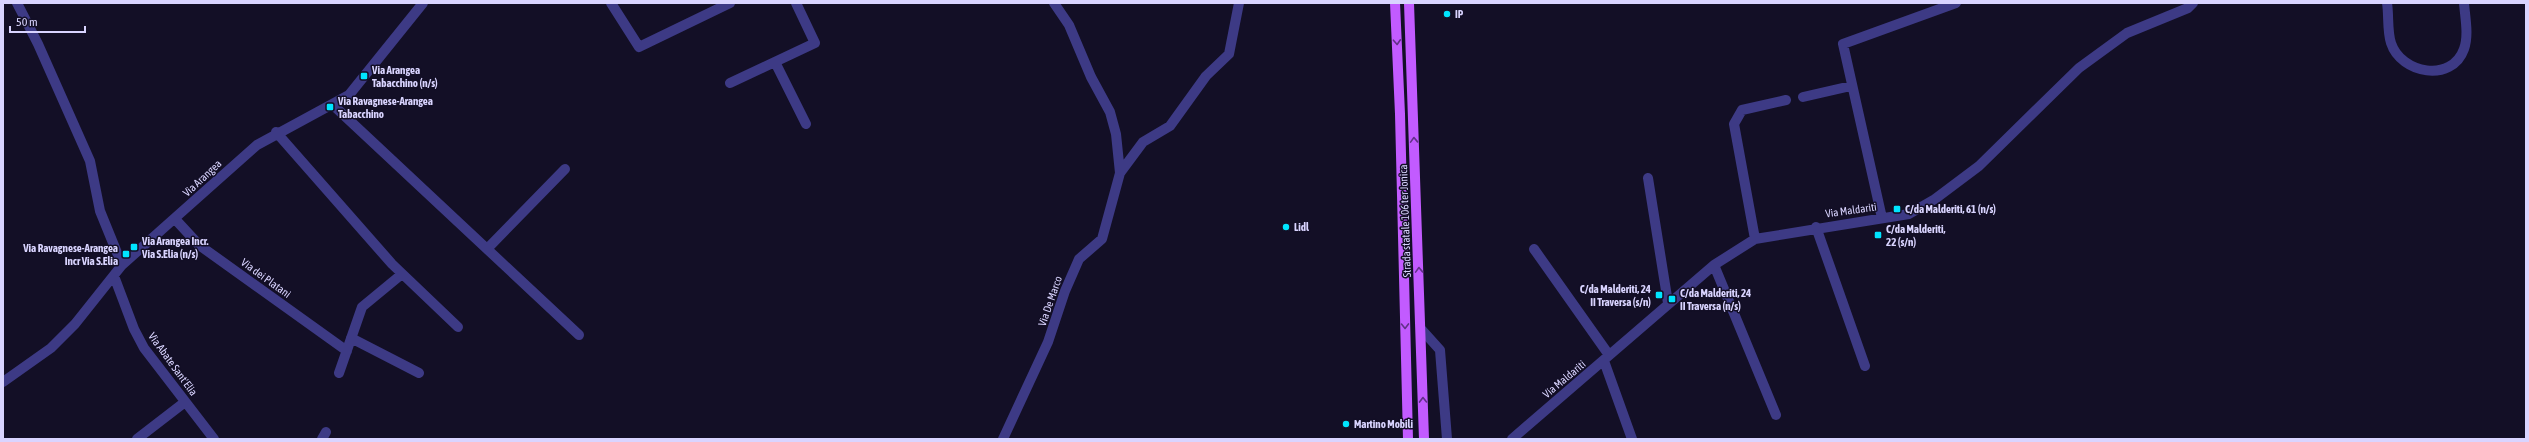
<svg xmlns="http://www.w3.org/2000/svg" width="2529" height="442" font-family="'Asap Condensed',sans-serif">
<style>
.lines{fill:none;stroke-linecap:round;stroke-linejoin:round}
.minor{stroke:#3d3a85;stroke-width:10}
.major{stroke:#c25bff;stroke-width:10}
.oneway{stroke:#623188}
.poi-dot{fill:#00e5ff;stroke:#130f26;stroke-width:1.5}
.labels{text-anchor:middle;stroke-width:3;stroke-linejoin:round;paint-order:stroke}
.poi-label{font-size:11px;font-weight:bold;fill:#d9d4ff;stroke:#130f26;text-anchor:start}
.street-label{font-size:11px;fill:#d9d4ff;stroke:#130f26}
</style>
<rect width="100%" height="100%" fill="#130f26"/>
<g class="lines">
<path class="minor" d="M17,3L38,44L90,161L100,211L122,265
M611,3L639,47L730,3
M2387,3C2389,15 2387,31 2391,43C2401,74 2452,83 2464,49C2469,35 2465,17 2464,3
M775,62L806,124
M730,83L815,43L796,3
M1803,97L1851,86
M333,105L579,335
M276,132L392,264L458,327
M1120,173L1143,142L1170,126L1206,76L1229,54L1239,3
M1648,178L1668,303
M1882,218L1843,44L1956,3
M175,219L199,245L347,351
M1816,227L1865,366
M1755,239L1734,124L1742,110L1786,100
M487,249L565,169
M1534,249L1609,355
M1714,265L1776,415
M114,276L134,329L144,348L214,439
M1422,330L1440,350L1447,439
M351,338L419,373
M1604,361L1632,439
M339,373L362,307L402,274
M3,382L51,348L75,324L122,265L257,145L349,95L423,3
M137,439L185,402
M322,439L326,432
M1003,439L1048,342L1065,291L1079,259L1102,239L1120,173L1116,134L1110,112L1091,77L1069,25L1054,3
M1512,439L1714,265L1755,239L1909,214L1935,199L1979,166L2079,68L2127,33L2188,8L2193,3"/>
<path class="major" d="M1395,3L1400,114L1408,439
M1409,3L1424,439"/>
</g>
<defs><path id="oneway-chevron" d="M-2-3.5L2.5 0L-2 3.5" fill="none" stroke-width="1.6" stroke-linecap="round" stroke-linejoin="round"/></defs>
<g class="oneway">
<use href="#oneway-chevron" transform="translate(1397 42) rotate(87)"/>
<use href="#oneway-chevron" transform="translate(1414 140) rotate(-92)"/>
<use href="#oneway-chevron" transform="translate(1419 270) rotate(-92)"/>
<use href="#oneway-chevron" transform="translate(1405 326) rotate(89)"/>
<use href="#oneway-chevron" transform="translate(1423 400) rotate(-91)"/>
</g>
<g class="poi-dot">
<circle cx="1447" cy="14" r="4"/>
<rect x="360" y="72" width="8" height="8" rx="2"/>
<rect x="326" y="103" width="8" height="8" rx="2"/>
<rect x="1893" y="205" width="8" height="8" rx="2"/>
<circle cx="1286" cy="227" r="4"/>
<rect x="1874" y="231" width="8" height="8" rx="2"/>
<rect x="130" y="243" width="8" height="8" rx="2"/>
<rect x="122" y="250" width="8" height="8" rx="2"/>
<rect x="1655" y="291" width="8" height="8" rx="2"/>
<rect x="1668" y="295" width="8" height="8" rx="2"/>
<circle cx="1346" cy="424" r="4"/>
</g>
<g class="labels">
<g class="poi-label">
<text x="1455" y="18">IP</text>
<text x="372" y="74">Via Arangea<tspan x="372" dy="13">Tabacchino (n/s)</tspan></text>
<text x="338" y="105">Via Ravagnese-Arangea<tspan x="338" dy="13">Tabacchino</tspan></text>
<text x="1905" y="213">C/da Malderiti, 61 (n/s)</text>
<text x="1294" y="231">Lidl</text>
<text x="1886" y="233">C/da Malderiti,<tspan x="1886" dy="13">22 (s/n)</tspan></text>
<text x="142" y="245">Via Arangea Incr.<tspan x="142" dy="13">Via S.Elia (n/s)</tspan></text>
<text x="118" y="252" text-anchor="end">Via Ravagnese-Arangea<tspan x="118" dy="13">Incr Via S.Elia</tspan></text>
<text x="1651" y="293" text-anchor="end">C/da Malderiti, 24<tspan x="1651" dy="13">II Traversa (s/n)</tspan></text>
<text x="1680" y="297">C/da Malderiti, 24<tspan x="1680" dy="13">II Traversa (n/s)</tspan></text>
<text x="1354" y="428">Martino Mobili</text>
</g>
<g class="street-label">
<text transform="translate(202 178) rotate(-43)" y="4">Via Arangea</text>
<text transform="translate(1851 210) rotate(-8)" y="4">Via Maldariti</text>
<text transform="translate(1405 221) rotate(-92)" y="4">Strada statale 106 ter Jonica</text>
<text transform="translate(266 278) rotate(36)" y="4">Via dei Platani</text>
<text transform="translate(1050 301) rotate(-71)" y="4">Via De Marco</text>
<text transform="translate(173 364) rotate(54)" y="4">Via Abate Sant'Elia</text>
<text transform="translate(1564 379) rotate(-40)" y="4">Via Maldariti</text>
</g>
</g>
<rect width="2529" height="442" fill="none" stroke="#d9d4ff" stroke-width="8"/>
<path d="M10 26v6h75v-6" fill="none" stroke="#d9d4ff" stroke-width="2"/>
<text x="16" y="26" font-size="12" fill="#d9d4ff" stroke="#130f26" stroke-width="3" paint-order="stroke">50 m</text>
</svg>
